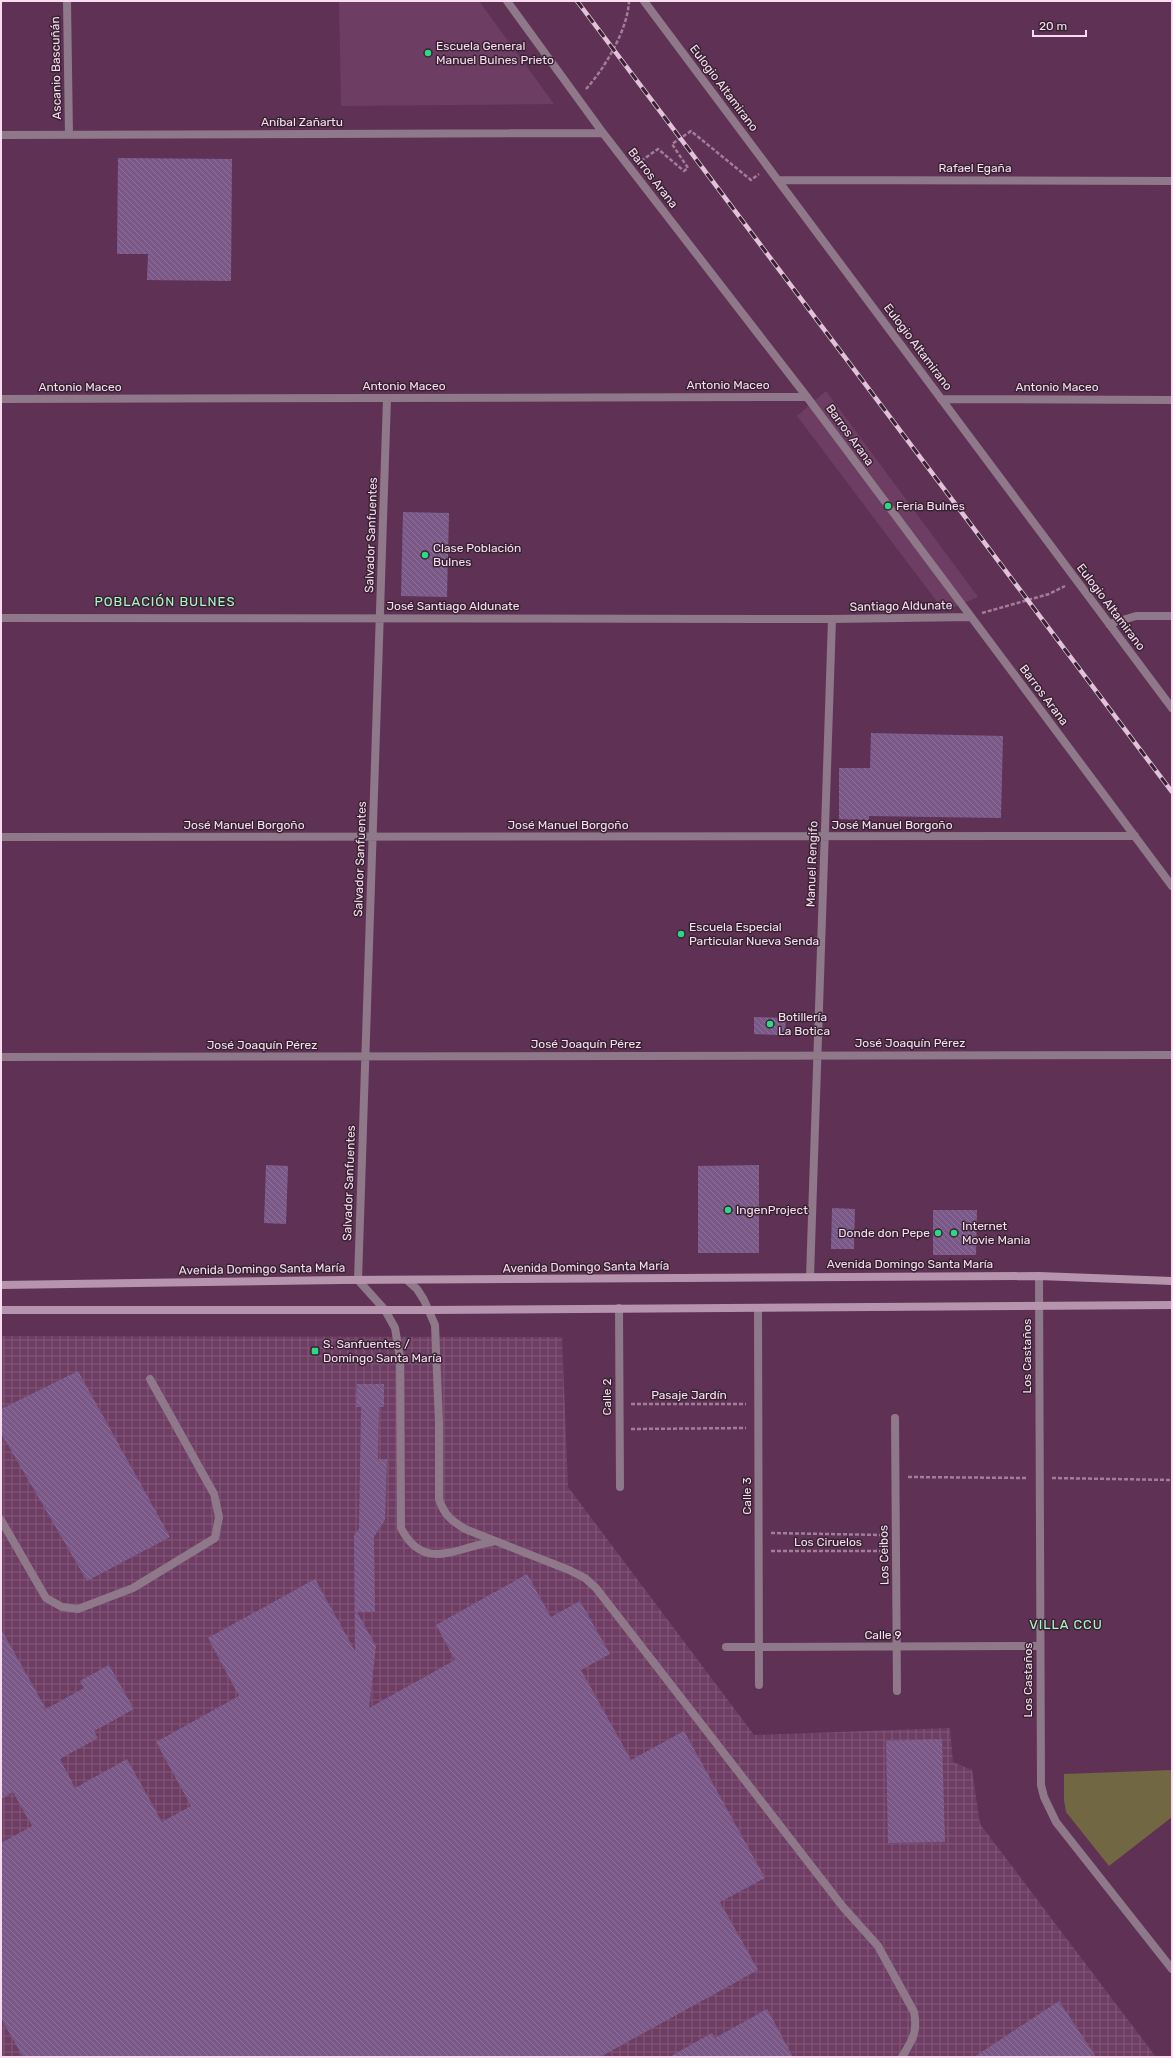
<svg xmlns="http://www.w3.org/2000/svg" width="1173" height="2058" font-family="Rubik,sans-serif">
<style>
.built{fill:#6e3d64}
.industrial{fill:url(#industrial-grid)}
.grass{fill:#716742}
.building{fill:url(#building-back-hatch)}
.lines{fill:none;stroke-linecap:round;stroke-linejoin:round}
.path{stroke:#a27d99;stroke-width:2.5;stroke-dasharray:4 2;stroke-linecap:butt}
.lane{stroke:#8e7889;stroke-width:8}
.street{stroke:#8e7889;stroke-width:8}
.secondary{stroke:#b794ae;stroke-width:8}
.rail-casing{stroke:#e1c2d9;stroke-width:4.5}
.rail{stroke:#382333;stroke-width:3;stroke-dasharray:9;stroke-linecap:butt}
.poi-dot{fill:#2ed883;stroke:#382333;stroke-width:1.5}
.labels{text-anchor:middle;stroke-width:3;stroke-linejoin:round;paint-order:stroke}
.poi-label{font-size:12px;fill:#f8dcf0;stroke:#382333;text-anchor:start}
.street-label{font-size:12px;fill:#f8dcf0;stroke:#382333}
.neighbourhood-label{font-size:13px;letter-spacing:1px;fill:#aaf5c4;stroke:#382333}
</style>
<defs>
<pattern id="industrial-grid" width="8" height="8" patternUnits="userSpaceOnUse"><rect width="8" height="8" fill="#6e3d64"/><path d="M0 4h8M4 0v8" fill="none" stroke="#83587a"/></pattern>
<pattern id="building-back-hatch" width="6" height="6" patternUnits="userSpaceOnUse"><rect width="6" height="6" fill="#7a5988"/><path d="M-1 5l2 2M0 0l6 6M5-1l2 2" fill="none" stroke="#8e7099"/></pattern>
</defs>
<rect width="100%" height="100%" fill="#5f3255"/>
<path class="built" d="M339,1H479L554,104L341,106Z
M826,391L978,597L954,607L938,603L797,416Z"/>
<path class="industrial" d="M1,1336L562,1337L568,1487L754,1735L950,1728L953,1762L972,1770L980,1824L1156,2057H1Z"/>
<path class="grass" d="M1172,1770V1817L1109,1866L1066,1812L1064,1800V1774Z"/>
<path class="building" d="M118,158L232,159L231,281L147,280L148,254H117Z
M403,512L449,513L447,597L401,596Z
M871,733L1003,736L1001,818L869,816V820L839,819V768H870Z
M754,1017L786,1018L785,1031L777,1035L754,1034Z
M266,1165L288,1166L286,1224L264,1223Z
M759,1165V1253H698V1166Z
M832,1208L855,1209L854,1249H831Z
M933,1210H977L976,1255H933Z
M78,1371L170,1537L87,1581L1,1433V1409Z
M357,1384H384V1407H379L378,1459H387L385,1520L374,1537L375,1612H357L376,1646L369,1708L455,1660L436,1625L527,1574L551,1617L580,1601L610,1654L581,1670L631,1760L684,1731L765,1878L720,1902L758,1970L600,2057H23L1,2018V1843L32,1826L13,1792L1,1799V1629L46,1709L84,1688L80,1681L109,1665L134,1709L94,1731L98,1738L60,1759L75,1788L127,1759L162,1822L191,1806L156,1742L239,1696L208,1638L315,1579L355,1651L354,1535L359,1529L361,1407H356Z
M942,1739L945,1842L888,1843L886,1741Z
M1059,2001L1096,2057H974Z
M767,2009L793,2057H669L712,2033L715,2038Z"/>
<g class="lines">
<path class="path" d="M586,89C605,68 628,29 629,1
M641,161L658,149L684,171L688,168L672,144L691,131L751,180L759,174
M982,613L1049,594L1065,586
M631,1404H746
M631,1429L746,1428
M908,1477L1027,1478
M1052,1478L1172,1480
M771,1533L884,1535
M771,1551H884"/>
<path class="lane" d="M408,1281L417,1289L424,1300L435,1325L439,1423V1499C444,1515 452,1521 465,1529L569,1570L585,1578L596,1588L843,1907L878,1946L914,2012C918,2033 912,2040 902,2057
M385,1310L395,1328L400,1358L401,1528C424,1573 457,1547 492,1542
M1,1520L46,1598L62,1607L78,1609L133,1588L215,1538L219,1517L214,1494L150,1379"/>
<path class="street" d="M67,1L69,135
M507,1L603,133L807,397L1172,886
M644,1L1172,708
M1,135L603,133
M778,180L1172,181
M1,399L807,397
M941,399L1172,400
M1,618L832,619L970,617
M1109,624L1136,616H1172
M1,837L1135,836
M1,1057L1172,1055
M1039,1276L1041,1785L1044,1797L1056,1822L1172,1969
M810,1277L832,619
M619,1308L620,1487
M758,1308L759,1685
M385,1310L358,1280L387,398
M895,1418L897,1691
M726,1647L1040,1646"/>
<path class="secondary" d="M1,1285L341,1280L1039,1276L1172,1281
M1,1310H429L1172,1305"/>
<g class="rail-casing">
<path id="rail" d="M577,1L1172,792"/>
</g>
<use href="#rail" class="rail"/>
</g>
<g class="poi-dot">
<circle cx="428" cy="53" r="4"/>
<circle cx="888" cy="506" r="4"/>
<circle cx="425" cy="555" r="4"/>
<circle cx="681" cy="934" r="4"/>
<circle cx="770" cy="1024" r="4"/>
<circle cx="728" cy="1210" r="4"/>
<circle cx="938" cy="1233" r="4"/>
<circle cx="954" cy="1233" r="4"/>
<rect x="311" y="1347" width="8" height="8" rx="2"/>
</g>
<g class="labels">
<g class="poi-label">
<text x="436" y="50">Escuela General<tspan x="436" dy="14">Manuel Bulnes Prieto</tspan></text>
<text x="896" y="510">Feria Bulnes</text>
<text x="433" y="552">Clase Población<tspan x="433" dy="14">Bulnes</tspan></text>
<text x="689" y="931">Escuela Especial<tspan x="689" dy="14">Particular Nueva Senda</tspan></text>
<text x="778" y="1021">Botillería<tspan x="778" dy="14">La Botica</tspan></text>
<text x="736" y="1214">IngenProject</text>
<text x="962" y="1230">Internet<tspan x="962" dy="14">Movie Mania</tspan></text>
<text x="930" y="1237" text-anchor="end">Donde don Pepe</text>
<text x="323" y="1348">S. Sanfuentes /<tspan x="323" dy="14">Domingo Santa María</tspan></text>
</g>
<g class="street-label">
<text transform="translate(56 68) rotate(-91)" y="4">Ascanio Bascuñán</text>
<text transform="translate(724 88) rotate(53)" y="4">Eulogio Altamirano</text>
<text x="302" y="126">Aníbal Zañartu</text>
<text x="975" y="172">Rafael Egaña</text>
<text transform="translate(653 178) rotate(52)" y="4">Barros Arana</text>
<text transform="translate(918 347) rotate(53)" y="4">Eulogio Altamirano</text>
<text x="728" y="389">Antonio Maceo</text>
<text x="404" y="390">Antonio Maceo</text>
<text x="80" y="391">Antonio Maceo</text>
<text x="1057" y="391">Antonio Maceo</text>
<text transform="translate(850 435) rotate(54)" y="4">Barros Arana</text>
<text transform="translate(371 535) rotate(-88)" y="4">Salvador Sanfuentes</text>
<text x="453" y="610">José Santiago Aldunate</text>
<text transform="translate(901 606) rotate(-1)" y="4">Santiago Aldunate</text>
<text transform="translate(1111 607) rotate(53)" y="4">Eulogio Altamirano</text>
<text transform="translate(1044 695) rotate(53)" y="4">Barros Arana</text>
<text x="244" y="829">José Manuel Borgoño</text>
<text x="568" y="829">José Manuel Borgoño</text>
<text x="892" y="829">José Manuel Borgoño</text>
<text transform="translate(360 859) rotate(-88)" y="4">Salvador Sanfuentes</text>
<text transform="translate(812 864) rotate(-88)" y="4">Manuel Rengifo</text>
<text x="910" y="1047">José Joaquín Pérez</text>
<text x="586" y="1048">José Joaquín Pérez</text>
<text x="262" y="1049">José Joaquín Pérez</text>
<text transform="translate(349 1183) rotate(-88)" y="4">Salvador Sanfuentes</text>
<text x="910" y="1268">Avenida Domingo Santa María</text>
<text transform="translate(586 1267) rotate(-1)" y="4">Avenida Domingo Santa María</text>
<text transform="translate(262 1269) rotate(-1)" y="4">Avenida Domingo Santa María</text>
<text transform="translate(1027 1356) rotate(-90)" y="4">Los Castaños</text>
<text x="689" y="1399">Pasaje Jardín</text>
<text transform="translate(607 1397) rotate(-90)" y="4">Calle 2</text>
<text transform="translate(747 1496) rotate(-90)" y="4">Calle 3</text>
<text x="828" y="1546">Los Ciruelos</text>
<text transform="translate(884 1555) rotate(-91)" y="4">Los Ceibos</text>
<text x="883" y="1639">Calle 9</text>
<text transform="translate(1028 1680) rotate(-90)" y="4">Los Castaños</text>
</g>
<g class="neighbourhood-label">
<text x="165" y="606">POBLACIÓN BULNES</text>
<text x="1066" y="1629">VILLA CCU</text>
</g>
</g>
<rect width="1173" height="2058" fill="none" stroke="#f8dcf0" stroke-width="4"/>
<path d="M1033 30v6h53v-6" fill="none" stroke="#f8dcf0" stroke-width="2"/>
<text x="1039" y="30" font-size="12" fill="#f8dcf0" stroke="#382333" stroke-width="3" paint-order="stroke">20 m</text>
</svg>
